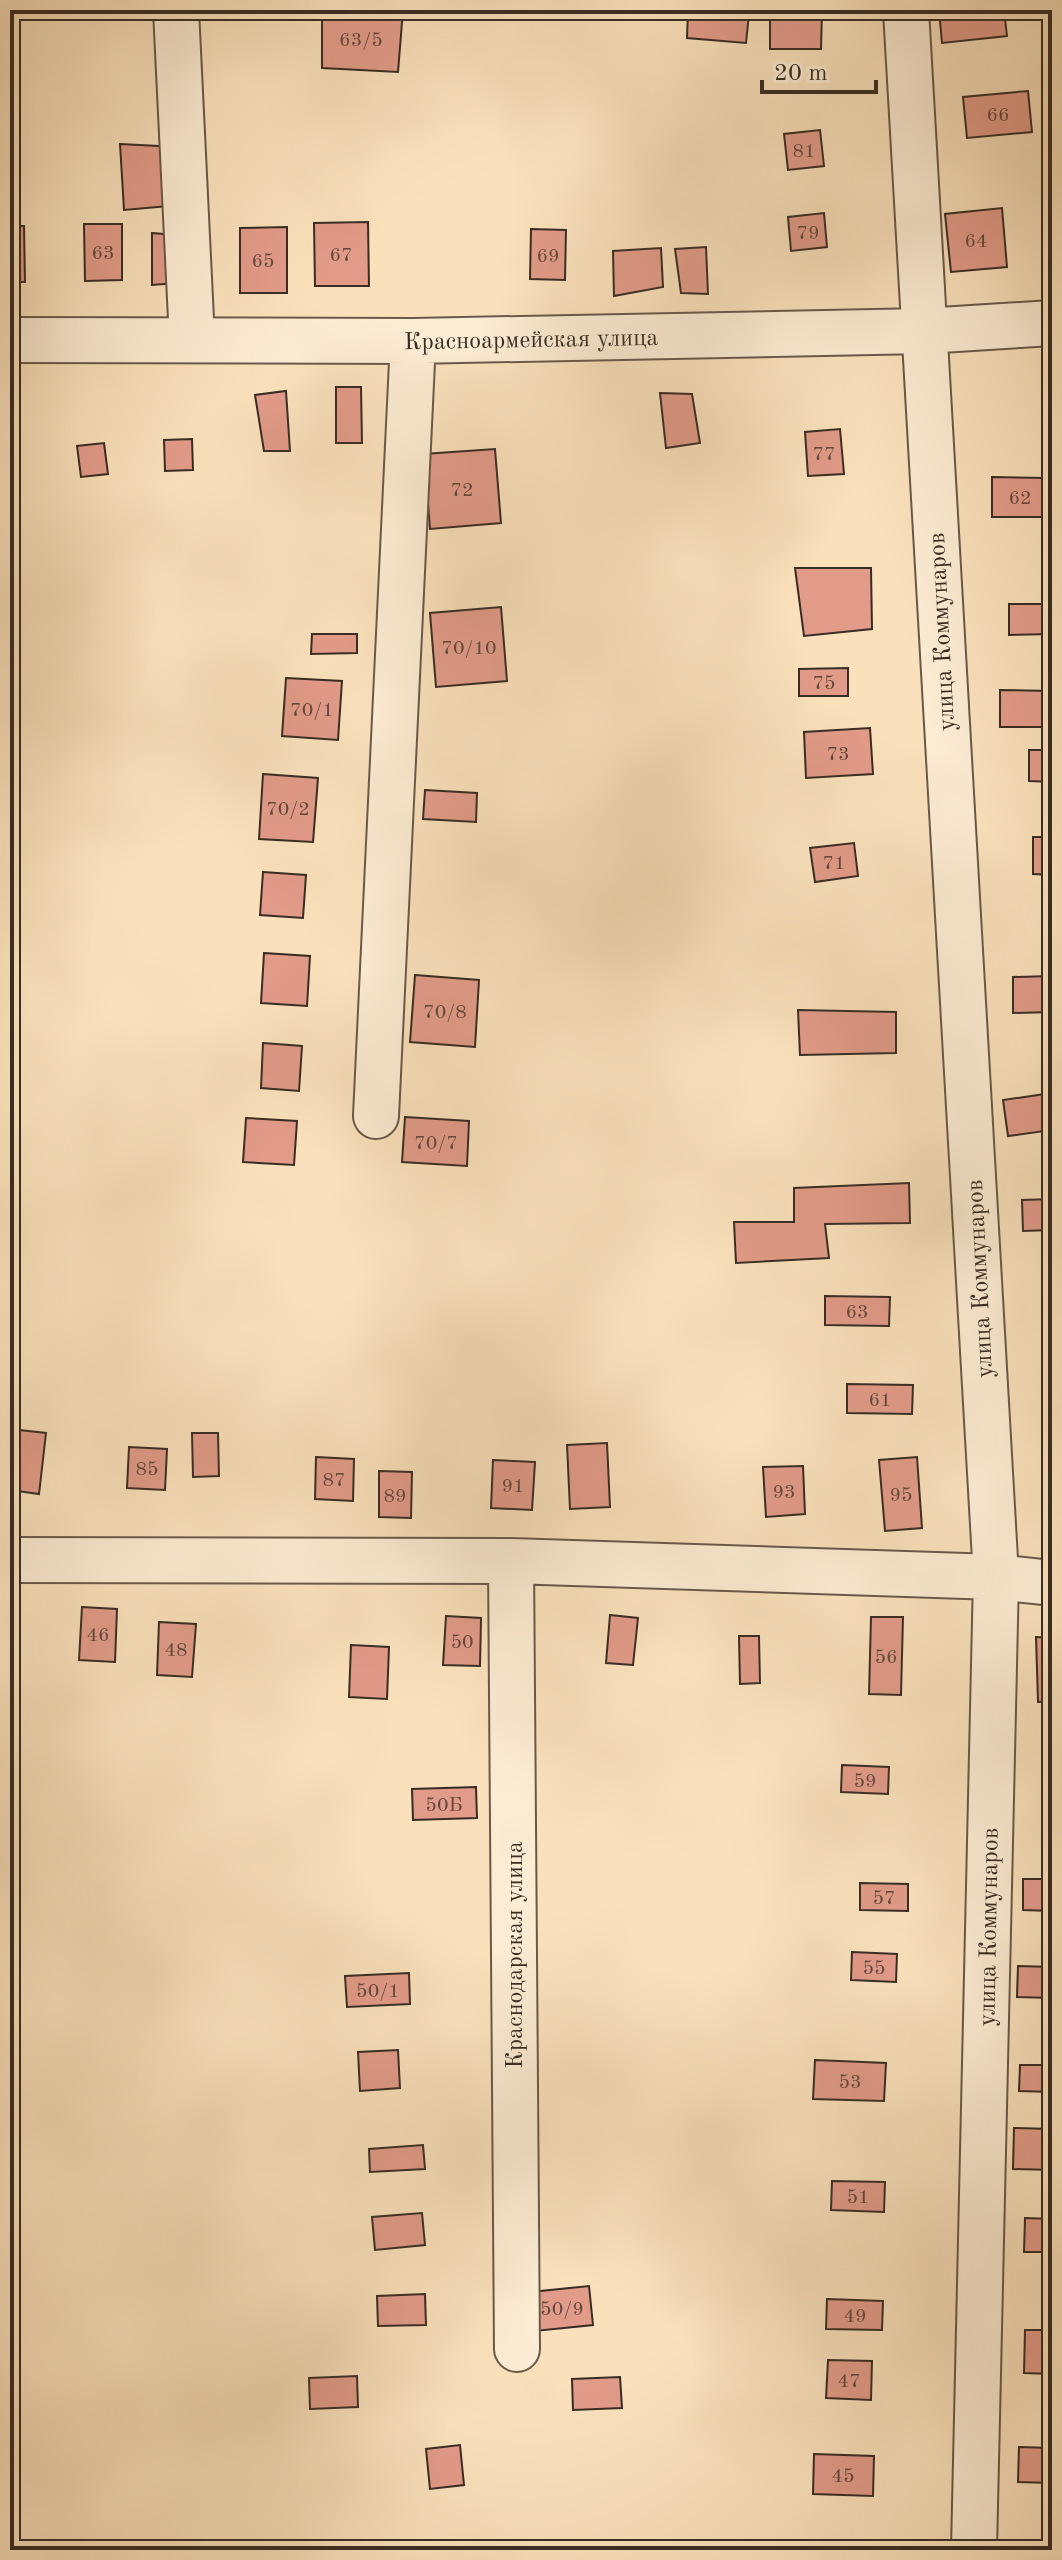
<svg xmlns="http://www.w3.org/2000/svg" width="1062" height="2560" font-family="'Old Standard TT',serif">
<style>
.building{fill:#e29b89;stroke:#382d24;stroke-width:2}
.lines{fill:none;stroke-linecap:round;stroke-linejoin:round}
.minor-casing{stroke:#685a4a;stroke-width:48}
.minor{stroke:#fcecd3;stroke-width:44}
.labels{text-anchor:middle;stroke-width:6;stroke-linejoin:round;paint-order:stroke}
.number-label{font-size:20px;fill:#62483d}
.street-label{font-size:24px;fill:#382d24;stroke:#fcecd3}
</style>
<rect width="100%" height="100%" fill="#fae1bc"/>
<filter id="stains"><feTurbulence type="fractalNoise" baseFrequency=".0025" numOctaves="4"/><feColorMatrix values="0 0 0 0 .2 0 0 0 0 .09 0 0 0 0 .02 0 0 0 .5 -.17"/></filter>
<radialGradient id="worn" r=".72"><stop offset=".6" stop-color="#630" stop-opacity="0"/><stop offset="1" stop-color="#630" stop-opacity=".3"/></radialGradient>
<path class="building" d="M322,10H403L398,72L322,68Z
M688,10H822L821,49H770V17L749,14L746,43L687,38Z
M939,10H1004L1007,36L942,43Z
M1028,91L1032,132L967,138L963,97Z
M820,130L824,166L788,170L784,134Z
M120,144L178,147L180,205L124,210Z
M1002,208L1007,267L951,272L945,214Z
M824,213L827,247L791,251L788,217Z
M368,222L369,286H315L314,223Z
M84,224H122V280L85,281Z
M10,226H24L25,282H10Z
M287,227V293H240V228Z
M531,229L566,230L565,280L530,279Z
M152,233L175,235L177,283L152,285Z
M706,247L708,294L681,293L675,249Z
M661,248L663,287L614,296L613,251Z
M336,387H361L362,443H336Z
M286,391L290,451H264L255,395Z
M660,393L692,394L700,443L666,448Z
M840,429L844,474L808,476L805,432Z
M192,439L193,470L165,471L164,440Z
M104,443L108,474L81,477L77,446Z
M495,449L501,523L430,529L424,454Z
M992,477L1048,478V517H992Z
M795,568H871L872,629L804,636Z
M1009,604H1052V634L1009,635Z
M501,607L507,681L436,687L430,613Z
M312,634H357V653L311,654Z
M848,668V696H799V669Z
M286,678L342,681L338,740L282,736Z
M1000,690L1051,691L1052,727H1000Z
M870,728L873,774L806,778L804,732Z
M1029,750H1052V782L1029,781Z
M263,774L318,778L313,842L259,839Z
M425,790L477,793L476,822L423,819Z
M1033,837H1052V875L1033,874Z
M854,843L858,876L815,882L810,848Z
M263,872L306,875L303,918L260,915Z
M264,953L310,956L307,1006L261,1003Z
M415,975L479,980L475,1047L410,1042Z
M1052,976V1012L1013,1013V977Z
M798,1010L896,1012V1053L800,1055Z
M263,1043L302,1046L299,1091L261,1088Z
M1052,1093V1130L1008,1136L1003,1100Z
M405,1117L469,1121L467,1166L402,1162Z
M246,1118L297,1121L294,1165L243,1162Z
M909,1183L910,1223L825,1224L829,1258L736,1263L734,1222H794V1188Z
M1052,1199V1230L1023,1231L1022,1200Z
M825,1296L890,1297L889,1326L825,1325Z
M847,1384L913,1385L912,1414L847,1413Z
M10,1429L46,1433L39,1494L10,1490Z
M192,1433H218L219,1476L193,1477Z
M607,1443L610,1507L570,1509L567,1445Z
M129,1447L167,1449L165,1490L127,1488Z
M316,1457L354,1459L353,1501L315,1499Z
M917,1457L922,1528L885,1531L879,1460Z
M493,1460L535,1462L532,1510L491,1508Z
M803,1466L805,1514L766,1517L763,1467Z
M379,1471L412,1472L411,1518L379,1517Z
M1042,1472H1052V1536H1042Z
M82,1607L117,1609L115,1662L79,1660Z
M610,1615L638,1618L633,1665L606,1663Z
M446,1616L481,1618L480,1666L443,1665Z
M871,1617H903L901,1695L869,1694Z
M159,1622L196,1624L192,1677L157,1675Z
M739,1636H759L760,1683L740,1684Z
M1036,1637L1052,1638V1701L1038,1702Z
M351,1645L389,1647L387,1699L349,1697Z
M842,1765L889,1767L888,1794L841,1792Z
M476,1787L477,1818L413,1820L412,1789Z
M1023,1879H1052V1911L1023,1910Z
M860,1883L908,1884V1911L860,1910Z
M852,1952L897,1954L896,1982L851,1980Z
M1018,1966L1052,1967V1998L1017,1997Z
M409,1973L410,2004L347,2007L345,1976Z
M398,2050L400,2088L360,2091L358,2052Z
M815,2060L886,2063L884,2101L813,2099Z
M1020,2065H1052V2092L1019,2091Z
M1014,2128L1052,2129V2170L1013,2169Z
M423,2145L425,2169L370,2172L369,2149Z
M832,2181L885,2182L884,2212L831,2210Z
M422,2213L425,2245L375,2250L372,2217Z
M1025,2218L1052,2219V2252H1024Z
M589,2286L593,2325L535,2331L531,2292Z
M425,2294L426,2325L378,2326L377,2296Z
M827,2299L883,2301L882,2330L826,2329Z
M1025,2330H1052V2374L1024,2373Z
M828,2360L872,2361L871,2400L826,2398Z
M357,2376L358,2407L310,2409L309,2378Z
M620,2377L622,2408L573,2410L572,2379Z
M460,2445L464,2485L430,2489L426,2449Z
M1019,2447L1052,2448V2483L1018,2482Z
M814,2454L874,2456L873,2496L813,2494Z"/>
<g class="lines">
<g class="minor-casing">
<path id="minor" d="M176,10L192,340
M906,10L996,1577L974,2550
M10,340L413,341L924,331L1052,323
M376,1116L413,341
M10,1560L511,1561L996,1577L1052,1583
M511,1561L517,2349"/>
</g>
<use href="#minor" class="minor"/>
</g>
<g class="labels">
<g class="number-label">
<text x="361" y="46">63/5</text>
<text x="998" y="121">66</text>
<text x="804" y="157">81</text>
<text x="808" y="239">79</text>
<text x="976" y="247">64</text>
<text x="103" y="259">63</text>
<text x="341" y="261">67</text>
<text x="548" y="262">69</text>
<text x="263" y="267">65</text>
<text x="824" y="460">77</text>
<text x="462" y="496">72</text>
<text x="1020" y="504">62</text>
<text x="469" y="654">70/10</text>
<text x="824" y="689">75</text>
<text x="312" y="716">70/1</text>
<text x="838" y="760">73</text>
<text x="288" y="815">70/2</text>
<text x="834" y="869">71</text>
<text x="445" y="1018">70/8</text>
<text x="436" y="1149">70/7</text>
<text x="857" y="1318">63</text>
<text x="880" y="1406">61</text>
<text x="147" y="1475">85</text>
<text x="334" y="1486">87</text>
<text x="513" y="1492">91</text>
<text x="784" y="1498">93</text>
<text x="901" y="1501">95</text>
<text x="395" y="1502">89</text>
<text x="98" y="1641">46</text>
<text x="462" y="1648">50</text>
<text x="176" y="1656">48</text>
<text x="886" y="1663">56</text>
<text x="865" y="1787">59</text>
<text x="444" y="1811">50Б</text>
<text x="884" y="1904">57</text>
<text x="874" y="1974">55</text>
<text x="378" y="1997">50/1</text>
<text x="850" y="2088">53</text>
<text x="858" y="2203">51</text>
<text x="562" y="2315">50/9</text>
<text x="855" y="2322">49</text>
<text x="849" y="2387">47</text>
<text x="843" y="2482">45</text>
</g>
<g class="street-label">
<text transform="translate(531 339) rotate(-1)" y="8">Красноармейская улица</text>
<text transform="translate(941 632) rotate(-93)" y="8">улица Коммунаров</text>
<text transform="translate(979 1279) rotate(-93)" y="8">улица Коммунаров</text>
<text transform="translate(988 1927) rotate(-89)" y="8">улица Коммунаров</text>
<text transform="translate(514 1955) rotate(-90)" y="8">Краснодарская улица</text>
</g>
</g>
<rect width="1062" height="2560" fill="none" stroke="#fae1bc" stroke-width="40"/>
<rect x="12" y="12" width="1038" height="2536" fill="none" stroke="#382d24" stroke-width="4"/>
<rect x="20" y="20" width="1022" height="2520" fill="none" stroke="#382d24" stroke-width="2"/>
<path d="M762 80v12h114v-12" fill="none" stroke="#382d24" stroke-width="4"/>
<text x="774" y="80" font-size="24" fill="#382d24" stroke="#fcecd3" stroke-width="6" paint-order="stroke">20 m</text>
<rect width="100%" height="100%" filter="url(#stains)"/>
<rect width="100%" height="100%" fill="url(#worn)"/>
</svg>
